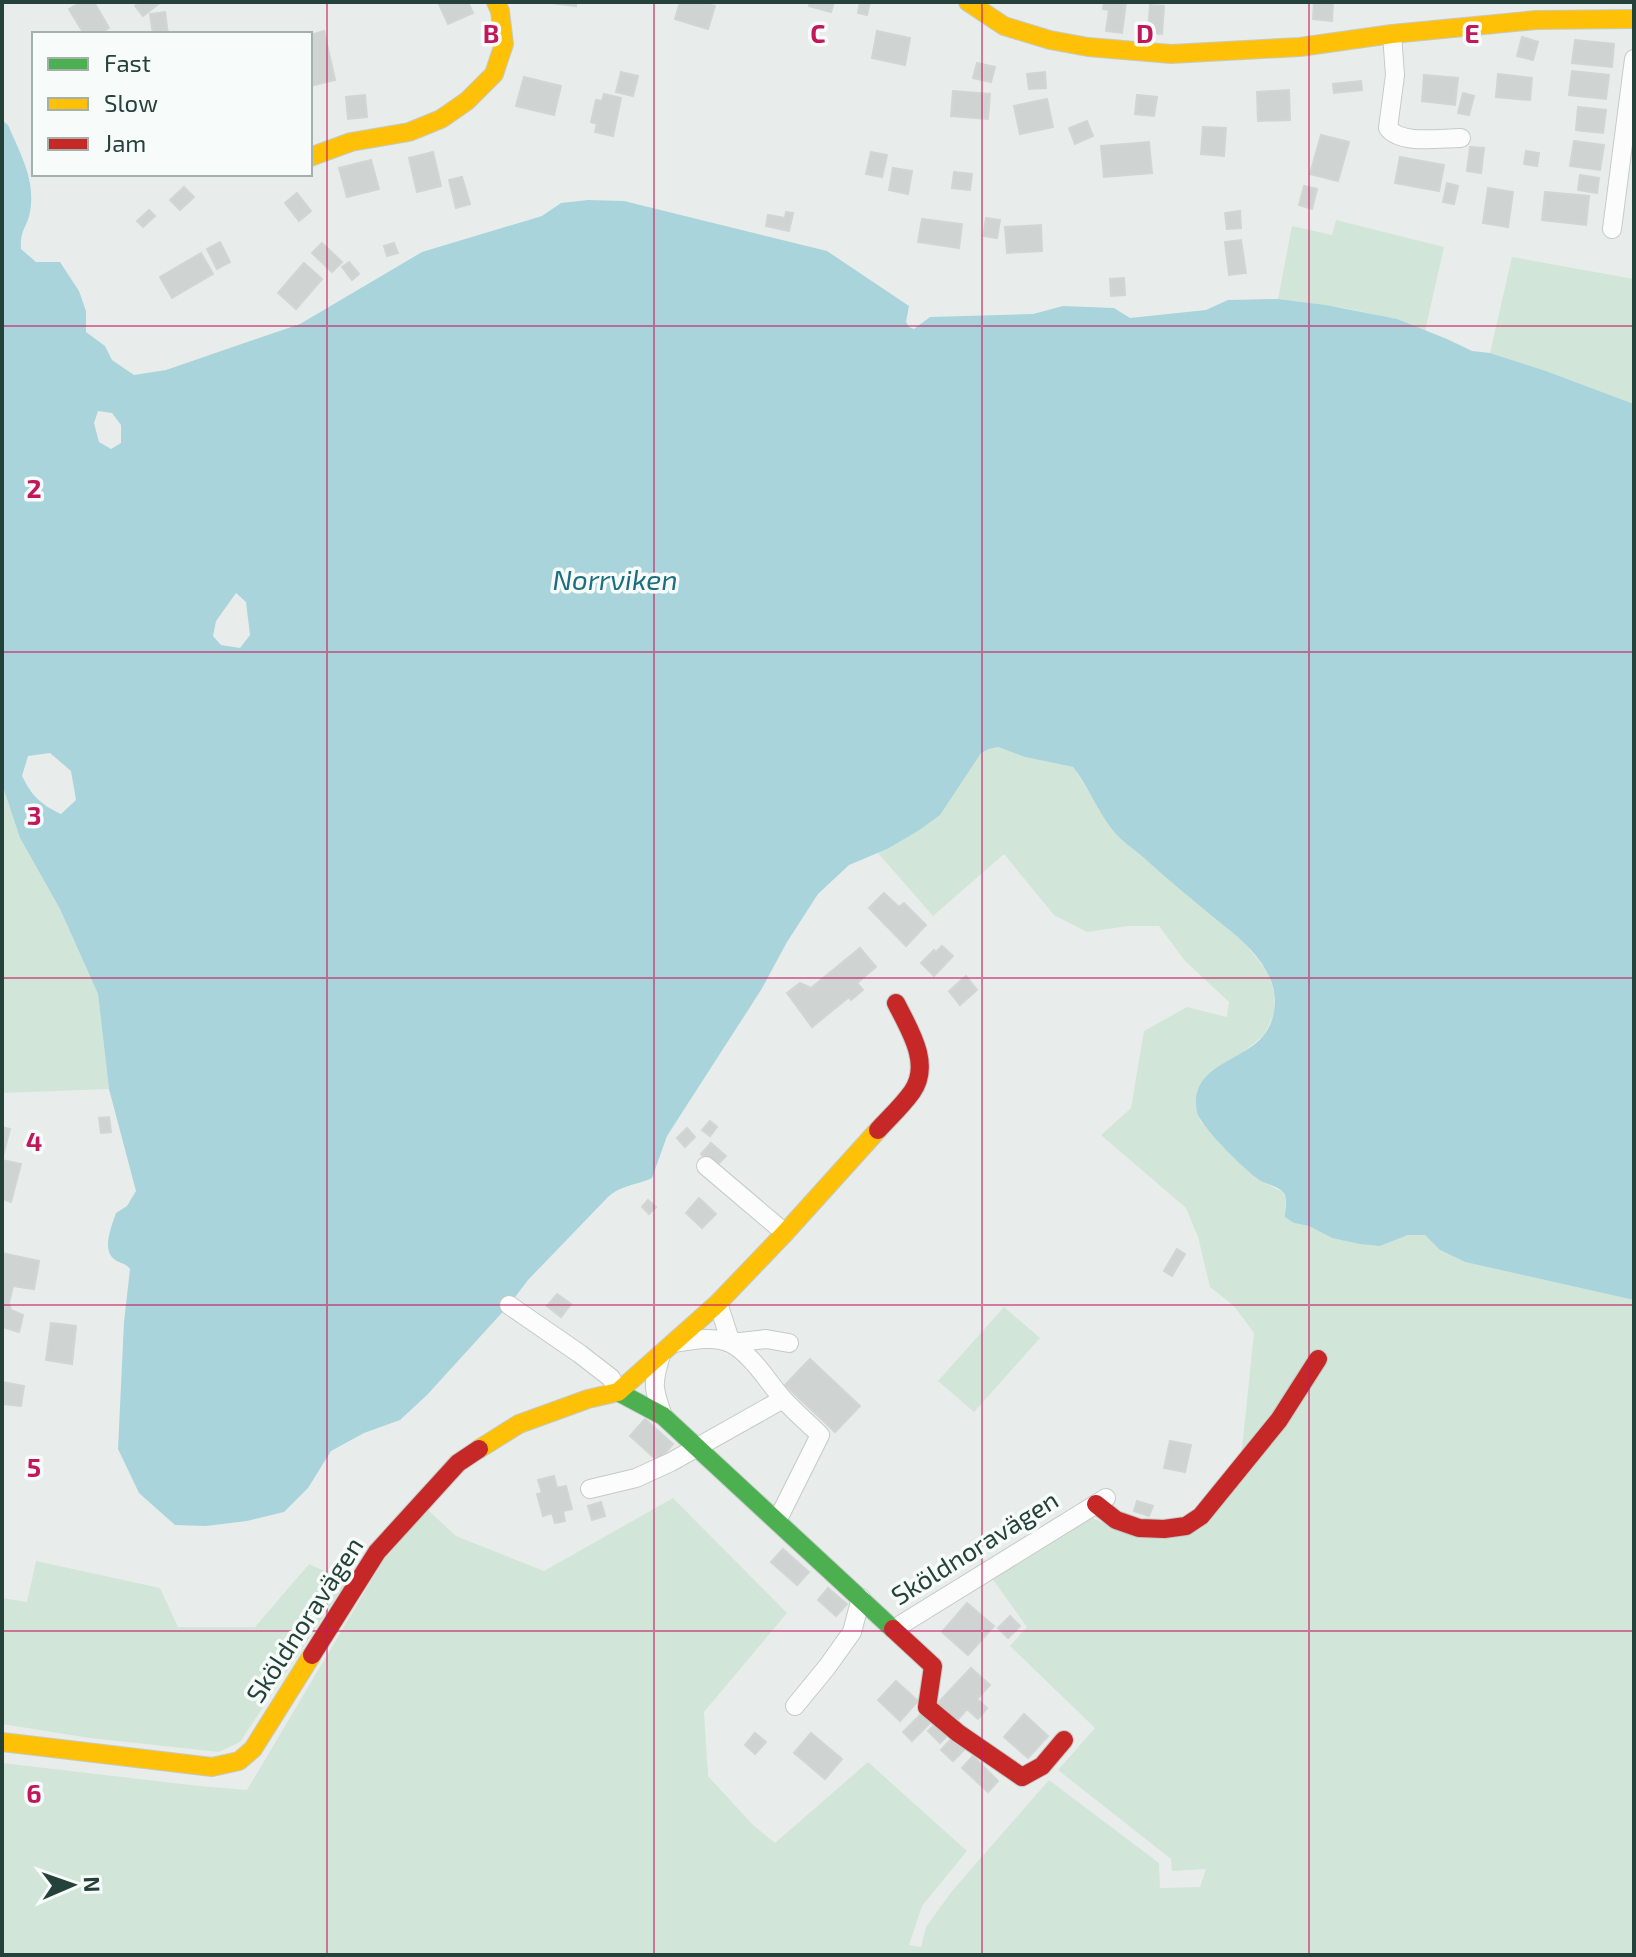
<svg xmlns="http://www.w3.org/2000/svg" width="1636" height="1957" font-family="'Exo 2',sans-serif">
<style>
.green{fill:#d1e6d8}
.water{fill:#a9d4db;fill-rule:evenodd}
.building{fill:#cfd4d2;stroke:#d1d6d4;stroke-width:2}
.lines{fill:none;stroke-linecap:round;stroke-linejoin:round}
.street-casing{stroke:#c5cac8;stroke-width:20}
.fast-casing{stroke:#c3cbc8;stroke-width:20}
.slow-casing{stroke:#c3cbc8;stroke-width:20}
.jam-casing{stroke:#c3cbc8;stroke-width:20}
.street{stroke:#fcfcfc;stroke-width:18}
.fast{stroke:#4caf50;stroke-width:18}
.slow{stroke:#ffc107;stroke-width:18}
.jam{stroke:#c62828;stroke-width:18}
.grid{fill:none;stroke:#c2185b;stroke-width:2;stroke-opacity:0.55}
.labels{text-anchor:middle;stroke-width:7;stroke-linejoin:round;paint-order:stroke}
.street-label{font-size:26px;fill:#24423a;stroke:#f7fbf9}
.water-label{font-size:28px;font-style:italic;fill:#1c6f80;stroke:#f7fbf9}
.grid-label{font-size:26px;text-anchor:middle;font-weight:bold;fill:#c2185b;stroke:#f7fbf9;stroke-width:7;stroke-linejoin:round;paint-order:stroke}
</style>
<rect width="100%" height="100%" fill="#e8edeb"/>
<path class="green" d="M1336,220L1444,247L1425,331C1377,311 1329,305 1278,299L1292,226L1332,235Z
M1512,257L1634,279V404L1546,371L1490,353Z
M998,747L1025,757L1073,767L1115,833L1244,942L1269,974L1274,993L1275,1013L1264,1035L1242,1053L1219,1066L1197,1100L1200,1121L1261,1181L1283,1192L1286,1199L1285,1209L1294,1223L1309,1226L1332,1238L1380,1246L1408,1235H1425L1440,1250L1465,1262L1634,1300V1955H2V1763L199,1786L247,1790L383,1561L428,1510L456,1536L544,1571L673,1498L787,1613L704,1712L708,1776L752,1824L775,1843L868,1762L967,1851L922,1906L909,1945L921,1947L926,1927L952,1891L1049,1780L1159,1863L1160,1888L1200,1887L1206,1869L1172,1871L1171,1859L1058,1770L1095,1728L1010,1646L1027,1627L991,1577L1086,1515L1108,1525L1163,1535L1239,1477L1254,1333L1234,1306L1210,1287L1198,1237L1186,1208L1101,1135L1131,1108L1144,1031L1187,1007L1227,1017L1229,1002L1185,961L1159,926H1128L1087,932L1054,915L1004,854L933,916L878,853L918,831L959,784L981,753L989,749Z
M2,784L20,838L60,909L98,994L109,1089L2,1093Z
M1004,1307L1040,1338L974,1412L938,1381Z
M36,1561L160,1588L178,1627H255L309,1564L347,1581L240,1742L219,1752L90,1738L2,1724V1598L27,1602Z"/>
<path class="water" d="M2,120L8,125C20,153 36,180 30,212C27,228 20,229 21,249L36,262H60L79,291L86,311V332L105,346L112,360L134,375L166,370L300,324L422,252L542,216L561,203L588,200L624,201L827,251L909,306L906,322L909,327L914,329L930,317L1033,314L1063,306L1114,308L1130,318L1206,310L1228,300L1278,299L1326,305L1397,319L1447,339L1472,351L1490,353L1546,371L1634,404V1300L1465,1262L1440,1250L1425,1235H1408L1380,1246L1360,1244L1332,1238L1309,1226L1294,1223L1285,1217C1285,1210 1288,1199 1284,1193C1279,1187 1270,1185 1263,1182C1249,1175 1200,1126 1197,1112C1188,1065 1243,1062 1264,1035C1278,1017 1278,991 1267,972C1255,950 1236,935 1217,920C1192,899 1167,879 1143,857C1134,849 1123,842 1115,833C1098,813 1089,787 1073,767L1025,757L998,747L989,749L981,753L940,815L918,831L887,849L849,865L818,894L787,942L761,990L667,1136L652,1178C635,1186 623,1184 608,1197L528,1280L509,1305L427,1395L400,1420L364,1433L331,1451L308,1488L284,1512L247,1521L206,1526L175,1525L139,1493L118,1449L124,1322L130,1269C125,1262 119,1264 113,1258C102,1248 112,1225 116,1213L127,1206L136,1191L109,1089L98,994L60,909L20,838L2,784ZM98,411L112,413L121,425V443L111,449L99,442L94,423ZM236,593L246,602L250,635L240,648L221,645L213,636L216,621ZM50,753L71,771L76,800L61,814C40,804 32,796 22,776L28,756Z"/>
<path class="building" d="M81,2H94L109,28L99,34H84L69,9Z
M140,2H161L143,16L135,6Z
M438,2H468L473,13L448,24Z
M543,2H576V6Z
M680,2H701L715,6L708,29L675,19Z
M810,2H834L831,12L809,6Z
M860,2H870L867,15L858,13Z
M1104,2H1126L1122,33L1106,31L1109,10L1103,9Z
M1314,2H1333L1332,21L1313,19Z
M1150,5L1164,6L1162,34L1148,33Z
M165,12L168,34H153L150,14Z
M324,31L335,80L310,86V35Z
M877,31L910,38L905,65L872,58Z
M1522,37L1538,42L1533,60L1517,56Z
M1575,40L1614,44L1612,67L1572,63Z
M977,63L995,67L991,82L973,78Z
M1572,71L1609,75L1606,99L1569,95Z
M621,72L638,76L633,96L616,92Z
M1045,72L1046,88L1029,89L1027,74Z
M1498,74L1532,78L1530,100L1496,97Z
M1424,75L1458,78L1455,105L1422,101Z
M524,77L561,86L554,115L516,106Z
M1361,81L1362,90L1334,93L1333,84Z
M1289,90L1290,120L1258,121L1257,92Z
M953,91L990,94L988,119L951,116Z
M1463,93L1474,96L1469,115L1458,113Z
M604,94L621,98L613,136L595,132L597,124L591,122L596,100L602,101Z
M365,95L367,117L348,119L346,97Z
M1137,95L1157,97L1154,116L1135,114Z
M1047,99L1053,127L1020,134L1014,106Z
M1578,107L1606,110L1603,133L1576,130Z
M1087,121L1093,136L1075,144L1069,128Z
M1203,127L1226,128L1224,156L1201,154Z
M1321,135L1349,142L1338,181L1310,174Z
M1574,141L1604,145L1600,170L1570,166Z
M1149,142L1152,173L1104,177L1101,146Z
M1470,147L1484,148L1481,173L1467,171Z
M1526,151L1539,153L1537,166L1524,164Z
M433,152L441,186L417,192L409,158Z
M871,152L887,155L882,177L866,174Z
M1400,157L1444,165L1439,191L1395,183Z
M371,160L379,189L347,197L339,168Z
M893,168L912,171L908,194L889,190Z
M954,172L972,174L970,190L952,188Z
M1580,175L1599,178L1597,193L1578,190Z
M462,177L470,204L456,208L449,180Z
M1447,183L1458,186L1454,204L1443,202Z
M1304,186L1317,189L1312,209L1299,205Z
M184,187L194,197L180,210L170,200Z
M1488,188L1513,192L1508,227L1483,223Z
M1545,192L1589,196L1586,225L1542,220Z
M297,193L311,211L299,221L285,203Z
M149,210L155,216L143,227L137,221Z
M1240,211L1241,228L1227,229L1225,213Z
M786,212L793,213L789,231L766,226L768,215L785,218Z
M986,218L1000,220L997,238L983,236Z
M922,219L962,224L959,248L918,242Z
M1041,225L1042,251L1007,253L1005,227Z
M1241,240L1246,273L1229,275L1225,242Z
M220,242L230,262L217,269L207,249Z
M322,243L342,262L332,272L312,253Z
M394,243L398,253L387,256L384,246Z
M201,253L213,274L172,298L160,277Z
M349,262L359,274L352,280L342,267Z
M304,263L322,279L296,309L278,293Z
M1124,278L1125,295L1111,296L1110,279Z
M884,893L899,907L904,903L926,925L906,946L869,908Z
M942,946L953,956L934,976L921,963L934,950L936,952Z
M860,948L876,967L857,983L863,990L851,1000L849,997L812,1027L787,993L800,983L811,988Z
M966,976L977,990L960,1005L949,991Z
M109,1117L111,1132L101,1133L99,1118Z
M710,1121L717,1127L710,1136L702,1130Z
M2,1127L10,1129L2,1160L21,1164L11,1202L2,1199Z
M687,1128L695,1137L685,1147L677,1138Z
M711,1143L726,1156L715,1167L701,1154Z
M699,1198L716,1214L702,1228L686,1213Z
M648,1200L656,1207L649,1214L642,1207Z
M1177,1249L1185,1254L1172,1276L1164,1271Z
M2,1253L39,1261L34,1289L13,1286L9,1303L11,1310L23,1315L19,1332L2,1327Z
M557,1294L571,1304L561,1317L547,1306Z
M51,1323L76,1326L72,1364L46,1360Z
M810,1359L860,1406L835,1432L785,1385Z
M2,1382L24,1386L21,1406L2,1404Z
M645,1419L673,1444L658,1461L630,1436Z
M1170,1441L1191,1445L1185,1472L1164,1468Z
M554,1476L557,1488L566,1486L572,1509L563,1511L565,1521L555,1523L552,1513L543,1516L537,1494L542,1493L538,1480Z
M1137,1501L1153,1506L1149,1516L1134,1511Z
M601,1502L605,1516L592,1520L588,1506Z
M783,1549L809,1572L797,1585L771,1562Z
M828,1588L847,1604L836,1616L818,1600Z
M967,1603L994,1626L968,1655L942,1632Z
M1010,1616L1020,1626L1008,1638L998,1628Z
M971,1668L990,1685L977,1699L987,1708L978,1719L967,1709L953,1725L934,1707Z
M896,1681L918,1701L900,1721L878,1700Z
M922,1713L931,1722L912,1741L903,1732Z
M1024,1714L1048,1736L1028,1758L1004,1737Z
M936,1723L948,1735L940,1743L928,1731Z
M755,1733L766,1742L755,1754L745,1745Z
M811,1733L842,1759L825,1779L794,1753Z
M953,1737L966,1748L953,1761L941,1750Z
M973,1756L998,1781L988,1792L962,1768Z"/>
<g class="lines">
<g class="street-casing">
<path id="street" d="M1392,34L1395,75L1388,128C1401,145 1440,138 1461,138
M1612,229L1634,59
M706,1166L785,1233
M718,1303L731,1343L766,1339L789,1343
M509,1305L580,1354L611,1378L618,1392
M675,1343C692,1340 716,1335 732,1344C754,1357 767,1381 783,1399C795,1412 808,1423 820,1435L777,1521
M661,1355C652,1384 653,1388 663,1416
M590,1489L636,1478L671,1462L783,1399
M894,1629L1106,1498
M795,1706L827,1667L852,1632L861,1598"/>
</g>
<g class="fast-casing">
<path id="fast" d="M618,1392L663,1416L893,1629"/>
</g>
<g class="slow-casing">
<path id="slow" d="M968,2L1004,26L1050,40L1088,47L1171,54L1300,47L1392,34L1536,20L1634,19
M310,157L351,142L409,132L441,119L467,101L494,74L504,44L500,11L496,2
M479,1449L519,1424L588,1399L618,1392L718,1303L785,1233L878,1130
M2,1742L212,1767L239,1761L253,1749L312,1655"/>
</g>
<g class="jam-casing">
<path id="jam" d="M878,1130C889,1118 902,1106 912,1092C932,1064 909,1029 896,1003
M1096,1504L1116,1520L1139,1528L1164,1529L1186,1526L1201,1516L1279,1420L1318,1359
M893,1629L933,1666L927,1707L958,1733L1022,1777L1042,1766L1064,1740
M312,1655L377,1552L458,1463L479,1449"/>
</g>
<use href="#street" class="street"/>
<use href="#fast" class="fast"/>
<use href="#slow" class="slow"/>
<use href="#jam" class="jam"/>
</g>
<path class="grid" d="M327,2V1955M654,2V1955M982,2V1955M1309,2V1955M2,326H1634M2,652H1634M2,978H1634M2,1305H1634M2,1631H1634"/>
<g class="labels">
<g class="street-label">
<text transform="translate(975 1548) rotate(-32)" y="9">Sköldnoravägen</text>
<text transform="translate(305 1620) rotate(-57)" y="9">Sköldnoravägen</text>
</g>
<g class="water-label">
<text x="615" y="590">Norrviken</text>
</g>
</g>
<g class="grid-label">
<text x="491" y="43">B</text>
<text x="818" y="43">C</text>
<text x="1145" y="43">D</text>
<text x="1472" y="43">E</text>
<text x="34" y="498">2</text>
<text x="34" y="825">3</text>
<text x="34" y="1151">4</text>
<text x="34" y="1477">5</text>
<text x="34" y="1803">6</text>
</g>
<rect width="1636" height="1957" fill="none" stroke="#24423a" stroke-width="8"/>
<rect x="32" y="32" width="280" height="144" fill="#f7fbf9" stroke="#a3b1ad" stroke-width="2"/>
<rect x="48" y="58" width="40" height="12" fill="#4caf50" stroke="#a3b1ad" stroke-width="2"/>
<text x="104" y="72" font-size="24" fill="#24423a">Fast</text>
<rect x="48" y="98" width="40" height="12" fill="#ffc107" stroke="#a3b1ad" stroke-width="2"/>
<text x="104" y="112" font-size="24" fill="#24423a">Slow</text>
<rect x="48" y="138" width="40" height="12" fill="#c62828" stroke="#a3b1ad" stroke-width="2"/>
<text x="104" y="152" font-size="24" fill="#24423a">Jam</text>
<g transform="translate(72 1885) rotate(88)" stroke="#f7fbf9" stroke-width="6" paint-order="stroke">
<path d="M0-6L14 30L0 20L-14 30Z" fill="#24423a"/>
<text y="-12" font-size="22" font-weight="bold" text-anchor="middle" fill="#24423a">N</text>
</g>
</svg>
